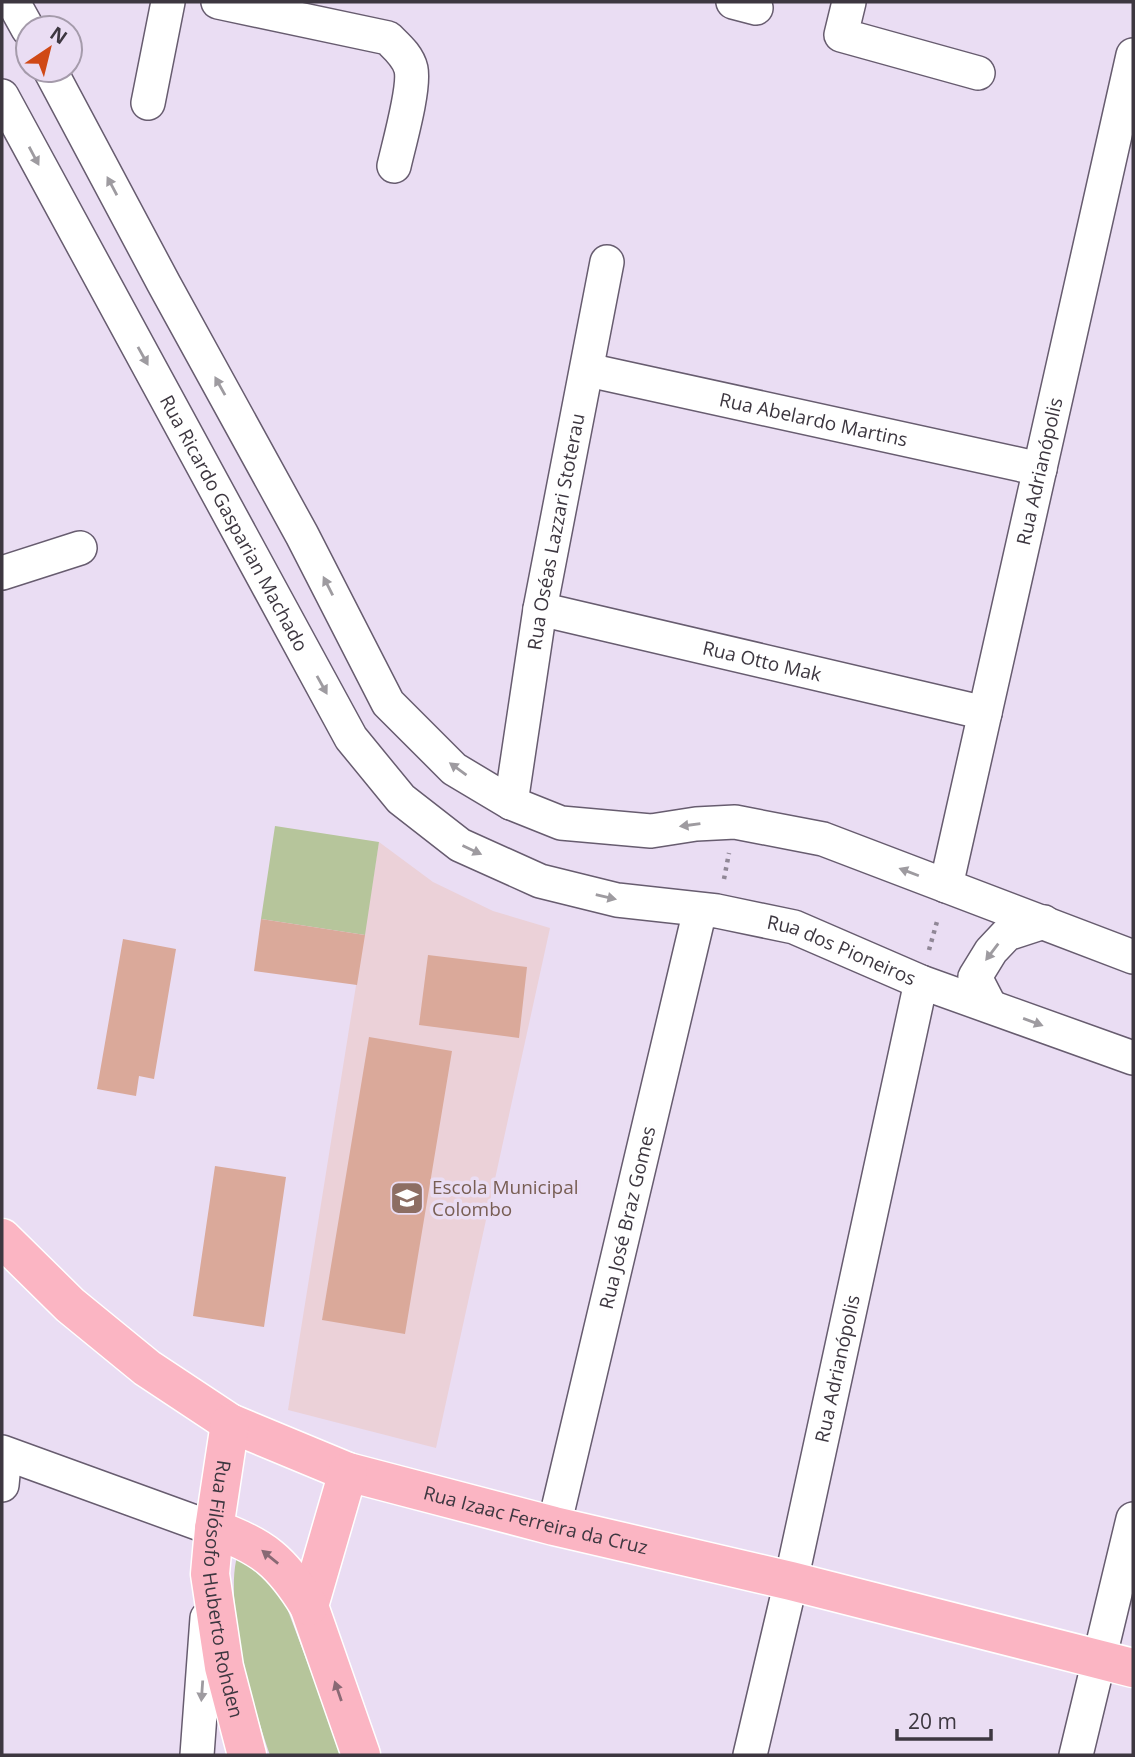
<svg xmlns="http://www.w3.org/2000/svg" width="1135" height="1757" font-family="'Open Sans',sans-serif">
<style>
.education{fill:#ebd1d8}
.green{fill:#b6c59b}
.building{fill:#daa99a}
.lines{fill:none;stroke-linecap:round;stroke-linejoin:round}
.minor-casing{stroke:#675c6f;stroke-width:36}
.major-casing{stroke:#fff;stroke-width:41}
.path{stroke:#908796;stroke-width:4.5;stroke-dasharray:3.5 5;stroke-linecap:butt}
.minor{stroke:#fff;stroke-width:33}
.major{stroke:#fbb5c3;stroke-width:38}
.oneway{fill:#9e9ba0}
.oneway2{fill:#896974}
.labels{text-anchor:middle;stroke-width:7;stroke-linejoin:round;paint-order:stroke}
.street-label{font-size:19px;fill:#3d3740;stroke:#eaddf3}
.education-label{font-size:19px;fill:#785e54;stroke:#eaddf3;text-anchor:start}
</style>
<rect width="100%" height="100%" fill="#eaddf3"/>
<path class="education" d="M379,842L433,882L493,911L550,928L436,1448L288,1410Z"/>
<path class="green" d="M275,826L379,842L365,935L261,919Z
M243,1547L269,1560L342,1755H270C253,1707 226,1611 236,1561C237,1556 241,1551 243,1547Z"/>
<path class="building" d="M261,919L365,935L357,985L254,971Z
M123,939L176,949L154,1079L139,1076L136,1096L97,1089Z
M428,955L527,967L519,1038L419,1025Z
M369,1037L452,1051L405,1334L322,1320Z
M215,1166L286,1177L264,1327L193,1316Z"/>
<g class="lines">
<g class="minor-casing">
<g id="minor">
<path d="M13,2L28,29"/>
<path d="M218,2L388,38C397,47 408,56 411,69C415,88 399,144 394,166"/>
<path d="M733,2L756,8"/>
<path d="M849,2L841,35L978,73"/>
<path d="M50,70L164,284L302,535L388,703L454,769L511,803L561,823L651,831L696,824L735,822L823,839L1133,957"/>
<path id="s1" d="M2,96L351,738L401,799L460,845L540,881L617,900L717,911L794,927L921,982L1133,1058"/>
<path d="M148,103L168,2"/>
<path id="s2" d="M588,370L1040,469"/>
<path d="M2,573L80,548"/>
<path id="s3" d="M540,609L985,713"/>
<path id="s4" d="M511,803L540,609L607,262"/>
<path id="s5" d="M946,886L1133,55"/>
<path d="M990,1006L975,977L991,951L1007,934L1044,922"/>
<path d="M2,1452L214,1529"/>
<path d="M2,1485L5,1454"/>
<path id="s6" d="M554,1526L700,910"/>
<path d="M197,1755L207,1618"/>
<path id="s7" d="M750,1755L791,1581L921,982"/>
<path d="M1076,1755L1133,1519"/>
</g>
</g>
<g class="major-casing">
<g id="major">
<path id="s8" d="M2,1238L70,1305L147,1368L230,1423L348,1472L554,1526L791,1581L1133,1668"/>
<path id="s9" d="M230,1423L214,1529L210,1574L224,1667L247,1755"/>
<path d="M348,1472L309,1606L361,1755"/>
<path d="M214,1529C263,1546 282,1562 309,1606"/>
</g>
</g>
<path class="path" d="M724,879L729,853
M929,950L938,918"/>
<use href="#minor" class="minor"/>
<use href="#major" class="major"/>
</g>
<defs><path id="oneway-solid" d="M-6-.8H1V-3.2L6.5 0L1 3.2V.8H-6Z" transform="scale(1.75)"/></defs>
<g class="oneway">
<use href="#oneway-solid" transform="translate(34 156) rotate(62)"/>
<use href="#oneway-solid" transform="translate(112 186) rotate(-118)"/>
<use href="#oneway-solid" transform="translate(143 356) rotate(61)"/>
<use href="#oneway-solid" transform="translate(220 386) rotate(-119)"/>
<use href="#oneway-solid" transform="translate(328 586) rotate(-117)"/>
<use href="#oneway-solid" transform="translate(322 685) rotate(61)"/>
<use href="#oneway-solid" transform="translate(458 769) rotate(-144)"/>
<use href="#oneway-solid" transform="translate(690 825) rotate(172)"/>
<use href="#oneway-solid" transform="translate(472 850) rotate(25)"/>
<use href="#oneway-solid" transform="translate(909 872) rotate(-159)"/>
<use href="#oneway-solid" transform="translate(606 897) rotate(13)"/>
<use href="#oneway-solid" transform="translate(992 952) rotate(127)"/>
<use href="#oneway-solid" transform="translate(1033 1022) rotate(20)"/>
<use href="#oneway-solid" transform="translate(202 1691) rotate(94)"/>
</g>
<g class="oneway2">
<use href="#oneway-solid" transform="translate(270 1557) rotate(-141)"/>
<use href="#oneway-solid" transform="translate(338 1691) rotate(-109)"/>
</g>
<defs>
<g id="school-square" transform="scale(1.75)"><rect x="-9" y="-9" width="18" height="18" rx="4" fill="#8d6e63" stroke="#eaddf3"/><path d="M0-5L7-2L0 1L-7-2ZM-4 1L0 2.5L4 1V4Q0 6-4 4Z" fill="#fff"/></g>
</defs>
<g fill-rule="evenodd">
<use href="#school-square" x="407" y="1198"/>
</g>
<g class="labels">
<g class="street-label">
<text dy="7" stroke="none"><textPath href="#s2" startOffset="231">Rua Abelardo Martins</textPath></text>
<text dy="7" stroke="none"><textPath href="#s5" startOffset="425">Rua Adrianópolis</textPath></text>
<text dy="7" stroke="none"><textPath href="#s1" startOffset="486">Rua Ricardo Gasparian Machado</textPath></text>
<text dy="7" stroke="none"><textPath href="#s4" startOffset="275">Rua Oséas Lazzari Stoterau</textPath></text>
<text dy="7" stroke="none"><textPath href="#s3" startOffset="228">Rua Otto Mak</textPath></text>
<text dy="7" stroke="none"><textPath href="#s1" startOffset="1283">Rua dos Pioneiros</textPath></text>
<text dy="7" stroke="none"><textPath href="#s6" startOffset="317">Rua José Braz Gomes</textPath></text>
<text dy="7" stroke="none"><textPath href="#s7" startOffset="396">Rua Adrianópolis</textPath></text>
<text dy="7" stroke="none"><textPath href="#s8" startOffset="616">Rua Izaac Ferreira da Cruz</textPath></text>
<text dy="7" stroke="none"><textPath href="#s9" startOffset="168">Rua Filósofo Huberto Rohden</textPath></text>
</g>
<g class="education-label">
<text x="432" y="1194">Escola Municipal<tspan x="432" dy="22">Colombo</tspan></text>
</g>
</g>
<rect width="1135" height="1757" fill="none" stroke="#3d3740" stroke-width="7"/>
<g transform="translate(49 49) rotate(35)"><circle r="33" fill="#eaddf3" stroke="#a59bab" stroke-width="2"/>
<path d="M0-5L12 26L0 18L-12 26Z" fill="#d04916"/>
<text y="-10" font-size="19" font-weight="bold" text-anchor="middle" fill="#3d3740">N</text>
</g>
<path d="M897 1729v10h94v-10" fill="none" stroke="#3d3740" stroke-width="3.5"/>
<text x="908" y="1729" font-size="21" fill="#3d3740" stroke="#eaddf3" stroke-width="5" paint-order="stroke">20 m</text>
</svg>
